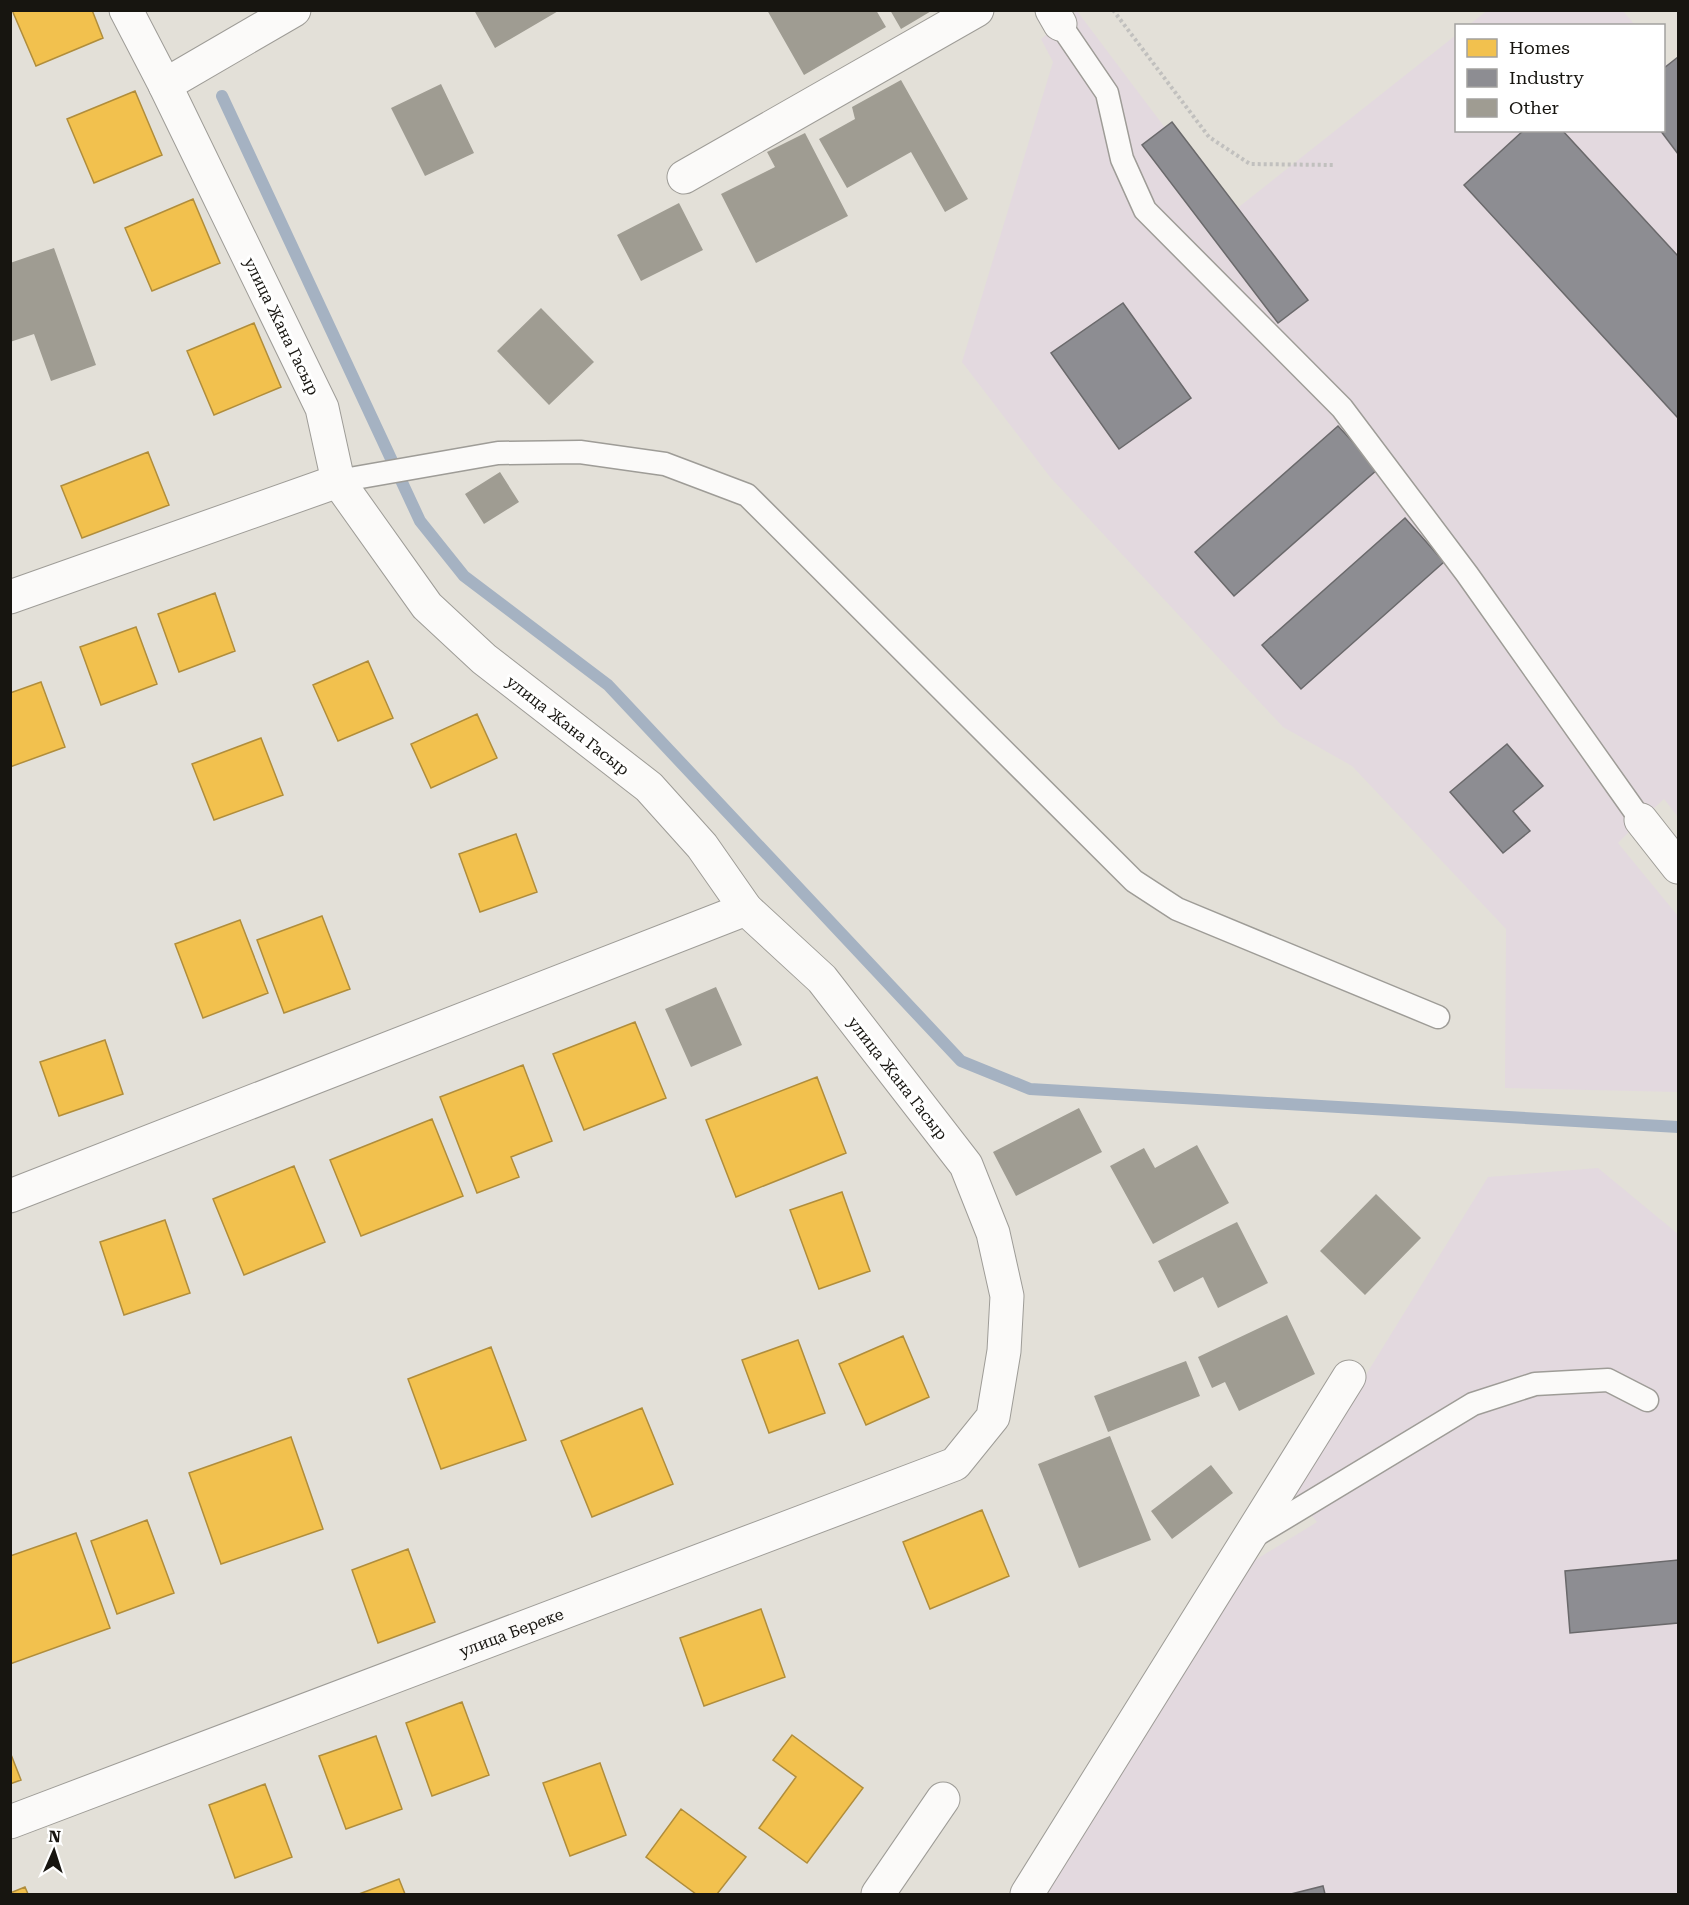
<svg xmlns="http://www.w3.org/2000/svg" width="1689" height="1905" font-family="'Roboto Serif',serif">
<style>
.industrial{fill:#e3d9df}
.homes{fill:#f2c14e;stroke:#b08d3b;stroke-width:1.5}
.industry{fill:#8d8d92;stroke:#6a696b;stroke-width:1.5}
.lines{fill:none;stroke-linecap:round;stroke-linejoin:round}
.stream{stroke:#a5b2c2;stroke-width:12}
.building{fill:#9f9c92}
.lane-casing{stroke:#9e9c97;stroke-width:25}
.street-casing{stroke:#9e9c97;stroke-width:35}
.path{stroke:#c1c0be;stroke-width:4;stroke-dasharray:3 3;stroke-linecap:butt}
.lane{stroke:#fbfaf9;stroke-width:22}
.street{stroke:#fbfaf9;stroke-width:33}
.labels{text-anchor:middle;stroke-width:6;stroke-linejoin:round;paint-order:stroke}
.street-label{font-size:16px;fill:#171510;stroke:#fff}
</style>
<rect width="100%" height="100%" fill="#e3e0d8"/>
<path class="industrial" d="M1488,10L1623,11L1635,25H1469Z
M1077,11L1230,214L1456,35V130H1664V61L1678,79V817L1664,799L1641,820L1618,843L1678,916V1092L1505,1088L1506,929L1352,766L1283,727L1050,477L962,362L1053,62L1041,39Z
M1598,1168L1678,1234V1894H1046L1252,1562L1317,1522L1293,1493L1488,1177Z"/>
<path class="homes" d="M12,10H92L103,38L36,66Z
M135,91L162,155L94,183L67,119Z
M193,199L220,263L152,291L125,228Z
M254,323L281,387L214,415L187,351Z
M148,452L169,505L82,538L61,486Z
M215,593L235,651L179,672L158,614Z
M136,627L157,684L101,705L80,647Z
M368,661L393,718L338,741L313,685Z
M41,682L65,747L10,767V693Z
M477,714L497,758L431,788L411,744Z
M261,738L283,795L214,820L192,764Z
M516,834L537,892L480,912L459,854Z
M322,916L350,989L284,1013L257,940Z
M240,920L268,993L203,1018L175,944Z
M635,1022L666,1098L584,1130L553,1054Z
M105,1040L123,1094L59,1116L40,1062Z
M523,1065L552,1141L511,1157L519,1177L477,1193L440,1097Z
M817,1077L846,1153L736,1197L706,1120Z
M432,1119L463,1196L361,1236L330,1160Z
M294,1166L325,1242L244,1275L213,1199Z
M842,1192L870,1271L819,1289L790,1210Z
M165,1220L190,1293L124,1315L100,1242Z
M903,1336L929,1397L866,1425L839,1364Z
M798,1340L825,1413L769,1433L742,1360Z
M491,1347L526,1440L441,1469L408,1379Z
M642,1408L673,1484L592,1517L561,1441Z
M291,1437L323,1529L221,1564L189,1473Z
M982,1510L1009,1576L930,1609L903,1542Z
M147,1520L174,1593L117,1614L91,1541Z
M76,1533L110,1628L10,1664V1556Z
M408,1549L435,1622L378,1643L352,1570Z
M761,1609L785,1677L704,1706L680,1638Z
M462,1702L489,1775L432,1796L406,1723Z
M792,1735L863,1788L807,1863L759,1828L796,1777L773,1760Z
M376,1736L402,1809L346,1829L319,1756Z
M10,1752L21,1780L10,1784Z
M600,1763L626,1835L570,1856L543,1783Z
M265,1784L292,1857L235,1878L209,1805Z
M681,1809L746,1857L717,1894H696L646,1857Z
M399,1879L405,1894H359Z
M25,1887L28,1894H10V1893Z"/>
<path class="industry" d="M1678,57V154L1660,130H1664V68Z
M1172,122L1308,300L1278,323L1142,145Z
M1524,130H1562L1678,256V418L1464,185Z
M1123,303L1191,398L1119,449L1051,353Z
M1338,426L1378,469L1234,596L1195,552Z
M1405,518L1444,562L1301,689L1262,645Z
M1507,744L1543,786L1513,811L1530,831L1503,853L1450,792Z
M1678,1560V1623L1570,1633L1565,1571Z
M1323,1886L1325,1894H1291Z"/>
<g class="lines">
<path class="stream" d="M222,96L420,521L464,576L608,685L961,1061L1030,1089L1678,1127"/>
</g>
<path class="building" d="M474,10H560L495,48Z
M767,10H876L886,27L804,75Z
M890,10H933L901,29Z
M901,80L968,199L945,212L911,152L847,188L819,139L855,119L852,107Z
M441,84L474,153L425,176L391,108Z
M805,133L848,216L756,263L721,194L775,167L767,152Z
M679,203L703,250L641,281L617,235Z
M54,248L96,365L51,381L34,334L10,342V263Z
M541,308L594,362L549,405L497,351Z
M500,472L519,502L484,524L465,494Z
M716,987L742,1045L691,1067L665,1009Z
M1079,1108L1102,1152L1016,1196L993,1152Z
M1197,1145L1229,1203L1153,1244L1110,1166L1144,1148L1155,1168Z
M1376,1194L1421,1238L1365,1295L1320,1251Z
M1237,1222L1268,1283L1218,1308L1203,1277L1174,1292L1158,1261Z
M1287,1315L1315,1374L1239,1411L1225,1382L1212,1388L1198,1357Z
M1186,1361L1200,1396L1108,1432L1094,1396Z
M1110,1436L1151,1540L1079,1568L1038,1464Z
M1211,1465L1233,1493L1172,1539L1151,1511Z"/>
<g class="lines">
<g class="lane-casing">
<path id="lane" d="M1060,24L1107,93L1122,159L1145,210L1342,408L1467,574L1641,820
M338,481L498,453L580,452L665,464L747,495L1134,881L1177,909L1438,1017
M1253,1537L1473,1404L1535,1384L1608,1380L1647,1400"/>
</g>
<g class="street-casing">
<g id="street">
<path d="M1052,10L1060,24"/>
<path d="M165,85L294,10"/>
<path d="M684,177L977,10"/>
<path d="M10,597L338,481"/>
<path d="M1641,820L1678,867"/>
<path d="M10,1196L746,909"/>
<path id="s1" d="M10,1822L955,1464L993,1417L1004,1351L1007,1296L993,1233L966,1165L822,979L746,909L702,846L649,787L484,659L427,606L338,481L322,408L165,85L126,10"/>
<path d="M878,1894L943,1799"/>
<path d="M1027,1894L1349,1377"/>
</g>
</g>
<path class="path" d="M1113,10L1209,137L1250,164L1333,165"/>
<use href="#lane" class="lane"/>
<use href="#street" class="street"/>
</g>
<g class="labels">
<g class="street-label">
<text transform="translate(282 326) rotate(64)" y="6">улица Жана Гасыр</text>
<text transform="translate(568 725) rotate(38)" y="6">улица Жана Гасыр</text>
<text transform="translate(898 1078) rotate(52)" y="6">улица Жана Гасыр</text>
<text dy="6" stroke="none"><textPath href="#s1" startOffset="536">улица Береке</textPath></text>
</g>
</g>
<rect width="1689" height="1905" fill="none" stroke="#171510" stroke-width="24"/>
<rect x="1455" y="24" width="210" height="108" fill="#ffffff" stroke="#a2a19f" stroke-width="1.5"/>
<rect x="1467" y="39" width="30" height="18" fill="#f2c14e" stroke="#a2a19f" stroke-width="1.5"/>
<text x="1509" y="54" font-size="18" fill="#171510">Homes</text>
<rect x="1467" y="69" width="30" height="18" fill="#8d8d92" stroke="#a2a19f" stroke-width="1.5"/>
<text x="1509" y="84" font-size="18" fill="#171510">Industry</text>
<rect x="1467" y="99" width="30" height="18" fill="#9f9c92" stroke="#a2a19f" stroke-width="1.5"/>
<text x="1509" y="114" font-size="18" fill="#171510">Other</text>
<g transform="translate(54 1851) rotate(3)" stroke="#ffffff" stroke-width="4.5" paint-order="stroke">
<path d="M0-4.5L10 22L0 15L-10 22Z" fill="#171510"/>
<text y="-9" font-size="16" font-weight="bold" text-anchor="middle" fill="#171510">N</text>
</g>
</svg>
